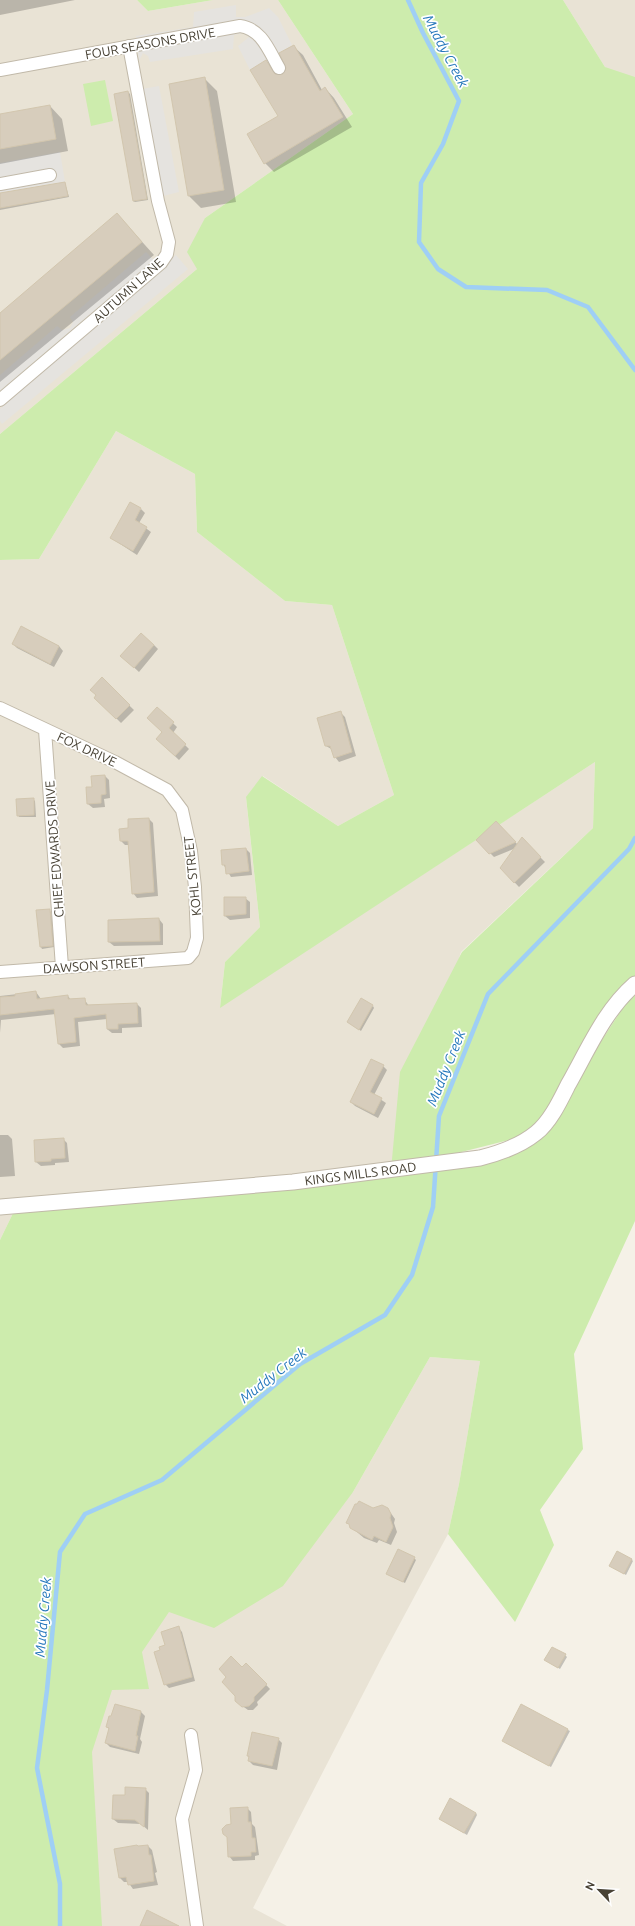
<svg xmlns="http://www.w3.org/2000/svg" width="635" height="1926" font-family="Ubuntu,sans-serif">
<style>
.residential{fill:#e9e3d5}
.green{fill:#cdecad;fill-rule:evenodd}
.parking{fill:#e5e3df}
.shadow{fill:#0003}
.lines{fill:none;stroke-linecap:round;stroke-linejoin:round}
.stream{stroke:#9fcff5;stroke-width:4.5}
.building{fill:#d7cdbc;stroke:#d2c6ae}
.minor-casing{stroke:#c1b9a9;stroke-width:14}
.tertiary-casing{stroke:#c1b9a9;stroke-width:17}
.minor{stroke:#fff;stroke-width:12}
.tertiary{stroke:#fff;stroke-width:15}
.labels{text-anchor:middle;stroke-width:3.5;stroke-linejoin:round;paint-order:stroke}
.street-label{font-size:13px;fill:#484235;stroke:#fff}
.water-label{font-size:14px;font-style:italic;fill:#2678bc;stroke:#fff}
</style>
<rect width="100%" height="100%" fill="#f5f1e7"/>
<path class="residential" d="M0,0H137L148,11L213,0H278L353,114L205,218L197,269L0,434Z
M563,0H635V90L605,67Z
M116,431L195,474L197,532L285,601L332,605L394,795L338,826L263,776L246,798L260,927L225,962L220,1007L595,762L593,828L461,952L391,1170L0,1205V560L39,559Z
M17,1205L0,1240V1207Z
M430,1357L480,1361L459,1484L448,1534L382,1657L253,1908L287,1926H90L47,1690L353,1492Z"/>
<path class="green" d="M137,0H213L148,11Z
M278,0H563L605,67L635,77V1221L574,1354L583,1449L540,1510L554,1545L515,1622L448,1534L459,1484L480,1361L430,1357L353,1492L283,1586L214,1628L169,1612L142,1652L149,1689L112,1690L92,1752L102,1926H0V1240L17,1205L391,1170L400,1072L462,952L593,828L595,762L220,1008L225,962L260,927L246,797L262,776L338,826L394,795L332,605L285,601L197,532L195,474L116,431L39,559L0,560V434L197,269L187,252L205,218L353,114ZM626,1003L544,1129L537,1132ZM533,1134L480,1158L398,1168Z
M105,80L113,121L91,126L83,84Z"/>
<path class="parking" d="M236,5V17H245L269,8L278,17L292,45L281,52L301,87L283,96L263,62L250,70L238,46L249,37L243,33L234,35L233,49L150,62L148,56L143,53L139,61L136,36L193,27L194,12Z
M159,86L179,192L163,196L142,89Z
M60,152L65,182L0,193V163Z
M146,252L154,260L0,391V375L57,326L62,330L70,328L73,322L70,317Z
M176,255L188,269L2,424L0,421V409Z"/>
<path class="shadow" d="M0,0H75L0,15Z
M293,46L303,55L322,90L325,88L334,98L352,127L274,172L265,163L279,116L266,62L278,75H284L288,68Z
M204,78L217,91L236,202L201,208L189,196L170,84Z
M128,92L130,94L148,200L135,202L133,201Z
M50,106L62,119L68,151L0,164V115Z
M65,183L69,197L0,210V194Z
M117,214L154,255L0,382V314Z
M141,509L145,513L139,523L151,532L137,555L111,538Z
M22,627L59,646L63,651L54,667L17,648L13,644Z
M154,645L158,649L139,672L126,660Z
M102,679L134,710L121,723L96,698Z
M157,708L177,727L173,733L189,749L179,760L161,743L163,732Z
M340,712L345,717L356,756L339,762L335,757L333,750L326,746Z
M105,776L109,780L110,798L104,799L105,807L93,808L88,804L93,788Z
M33,799L35,801L36,817H19L18,815Z
M149,819L153,823L158,896L137,898L133,893L129,845H125L121,841L129,829Z
M496,822L518,845L522,839L545,862L519,887L501,868L516,848L494,857L477,840Z
M246,849L250,853L252,875L231,877L223,864Z
M245,898L250,902V918L230,920L225,916Z
M49,910L51,912L54,947L42,949L41,947Z
M159,919L163,924V945L114,946L109,942Z
M36,992L41,999L68,996L71,1000L84,999L89,1006L137,1004L141,1008L142,1027L122,1028V1033H112L107,1029V1019L78,1022L80,1046L63,1048L59,1044L56,1014L1,1020L0,1033V996Z
M373,1006L374,1008L361,1031L348,1022Z
M383,1066L387,1070L374,1095L386,1103L378,1118L355,1106L351,1102Z
M0,1135H8L12,1139L15,1176L0,1177Z
M63,1139L67,1143L69,1162L55,1163V1165L41,1166L36,1162L35,1141Z
M373,1509H388L395,1519L394,1523L397,1532L391,1545L379,1540L377,1543L364,1538L351,1527Z
M414,1558L416,1560L405,1583L387,1574Z
M631,1559L633,1561L626,1575L610,1566Z
M178,1627L182,1632L195,1681L169,1688L165,1684L166,1646Z
M565,1655L567,1657L560,1669L547,1661Z
M246,1664L270,1689L257,1702L258,1705L253,1710H248L241,1705L228,1677Z
M115,1706L141,1712L145,1716L140,1739L142,1742L139,1754L110,1747L106,1743L109,1729L107,1727L112,1718Z
M522,1706L570,1731L551,1767L503,1741Z
M278,1739L282,1743L277,1770L253,1765L249,1761L250,1758L248,1756Z
M145,1789L149,1793L148,1830L141,1824L118,1823L113,1819L126,1796Z
M247,1808L251,1812L252,1824L255,1827L259,1855L255,1856V1860L233,1861L229,1856L232,1825Z
M476,1813L477,1815L467,1835L440,1819Z
M148,1846L152,1850L157,1872L155,1873L158,1885L133,1889L128,1882H124L120,1878L115,1849Z"/>
<g class="lines">
<path class="stream" d="M408,0L423,33L459,101L443,144L421,183L419,242L438,269L466,287L547,290L588,307L635,370
M60,1926V1884L37,1768L47,1690L60,1552L85,1514L162,1480L300,1364L385,1315L412,1275L433,1207L439,1116L488,994L629,849L635,838"/>
</g>
<path class="building" d="M294,45L320,91L325,87L343,117L264,164L247,134L278,116L250,70L266,60L275,74H283L286,68L279,53Z
M205,77L224,190L188,196L169,84Z
M128,91L147,199L133,201L114,94Z
M50,105L56,139L0,149V114Z
M65,182L68,196L0,208V193Z
M117,213L142,242L0,360V313Z
M130,502L141,508L135,520L147,527L133,551L110,538Z
M21,626L59,646L50,664L12,644Z
M141,633L154,645L134,668L120,656Z
M102,677L130,705L116,719L94,698L96,695L90,690Z
M157,707L174,722L169,728L186,744L175,756L156,739L162,732L147,718Z
M341,711L352,752L334,758L330,746H325L317,718Z
M105,775L106,794L101,795V803L87,804L86,787H92L91,776Z
M34,798V815L17,816L16,799Z
M149,818L154,892L132,894L128,841H120L119,829L128,828V819Z
M496,821L516,842L489,854L476,840Z
M522,837L541,857L514,883L500,868Z
M246,848L249,871L226,874L225,865H222L221,850Z
M224,897H246V914L224,916Z
M50,909L53,946L40,947L36,910Z
M159,918L160,941L108,942V920Z
M36,991L37,999L68,995V999L85,998L86,1005L137,1003L138,1023L118,1024V1029H107L106,1014L74,1018L76,1042L58,1044L54,1009L0,1015V997L15,996V994Z
M361,998L373,1005L359,1030L347,1022Z
M371,1059L384,1065L370,1092L382,1098L374,1114L350,1102Z
M64,1138L65,1158L51,1159V1161L35,1162L34,1140Z
M359,1501L373,1508L382,1505L388,1508L391,1514L390,1518L393,1527L386,1542L374,1536L372,1540L350,1528L349,1524L346,1523L355,1504H357Z
M398,1549L415,1557L403,1582L386,1574Z
M617,1551L632,1559L624,1574L609,1566Z
M179,1626L192,1677L164,1685L154,1652L160,1650L159,1647L165,1645L161,1632Z
M552,1647L566,1654L558,1668L544,1660Z
M231,1656L242,1667L246,1663L267,1684L254,1697V1701L249,1706L242,1707L235,1701V1696L222,1682L226,1677L219,1669Z
M115,1704L141,1711L136,1736H138L135,1751L105,1743L109,1728L106,1727L109,1716H111Z
M521,1704L568,1729L549,1766L502,1741Z
M252,1732L279,1738L272,1766L248,1761L249,1756H247Z
M125,1787L146,1788L144,1827L135,1820L112,1819L113,1795H125Z
M450,1798L476,1813L464,1833L439,1819Z
M248,1807V1822H251L252,1838H255L256,1852H251V1856L228,1857L227,1837L223,1834L222,1829L226,1825L231,1824L230,1808Z
M137,1845L138,1846L148,1845L149,1855H151L154,1881L128,1885L126,1877L119,1878L114,1849Z
M147,1910L179,1926H140Z"/>
<g class="lines">
<g class="minor-casing">
<path id="minor" d="M0,70L240,26C262,29 269,51 279,68
M0,184L50,175
M0,400L161,263L167,254L169,242L158,201L129,46
M0,708L115,762L167,790L182,810L191,851L195,887L197,938L193,952L188,958L0,972
M45,730L62,967
M191,1735L196,1770L182,1819L197,1926"/>
</g>
<g class="tertiary-casing">
<g id="tertiary">
<path id="s1" d="M0,1207L293,1182L480,1158C500,1153 520,1146 536,1133C550,1122 560,1101 568,1085C588,1050 604,1011 635,984"/>
</g>
</g>
<use href="#minor" class="minor"/>
<use href="#tertiary" class="tertiary"/>
</g>
<g class="labels">
<g class="street-label">
<text transform="translate(150 43) rotate(-10)" y="5">FOUR SEASONS DRIVE</text>
<text transform="translate(128 290) rotate(-42)" y="5">AUTUMN LANE</text>
<text transform="translate(87 749) rotate(25)" y="5">FOX DRIVE</text>
<text transform="translate(54 849) rotate(-94)" y="5">CHIEF EDWARDS DRIVE</text>
<text transform="translate(192 876) rotate(-96)" y="5">KOHL STREET</text>
<text transform="translate(94 965) rotate(-4)" y="5">DAWSON STREET</text>
<text dy="5" stroke="none"><textPath href="#s1" startOffset="362">KINGS MILLS ROAD</textPath></text>
</g>
<g class="water-label">
<text transform="translate(446 51) rotate(62)" y="5">Muddy Creek</text>
<text transform="translate(446 1068) rotate(-68)" y="5">Muddy Creek</text>
<text transform="translate(273 1375) rotate(-38)" y="5">Muddy Creek</text>
<text transform="translate(43 1617) rotate(-85)" y="5">Muddy Creek</text>
</g>
</g>
<g transform="translate(599 1890) rotate(295)" stroke="#ffffff" stroke-width="3" paint-order="stroke">
<path d="M0-3L7 15L0 10L-7 15Z" fill="#484235"/>
<text y="-6" font-size="11" font-weight="bold" text-anchor="middle" fill="#484235">N</text>
</g>
</svg>
